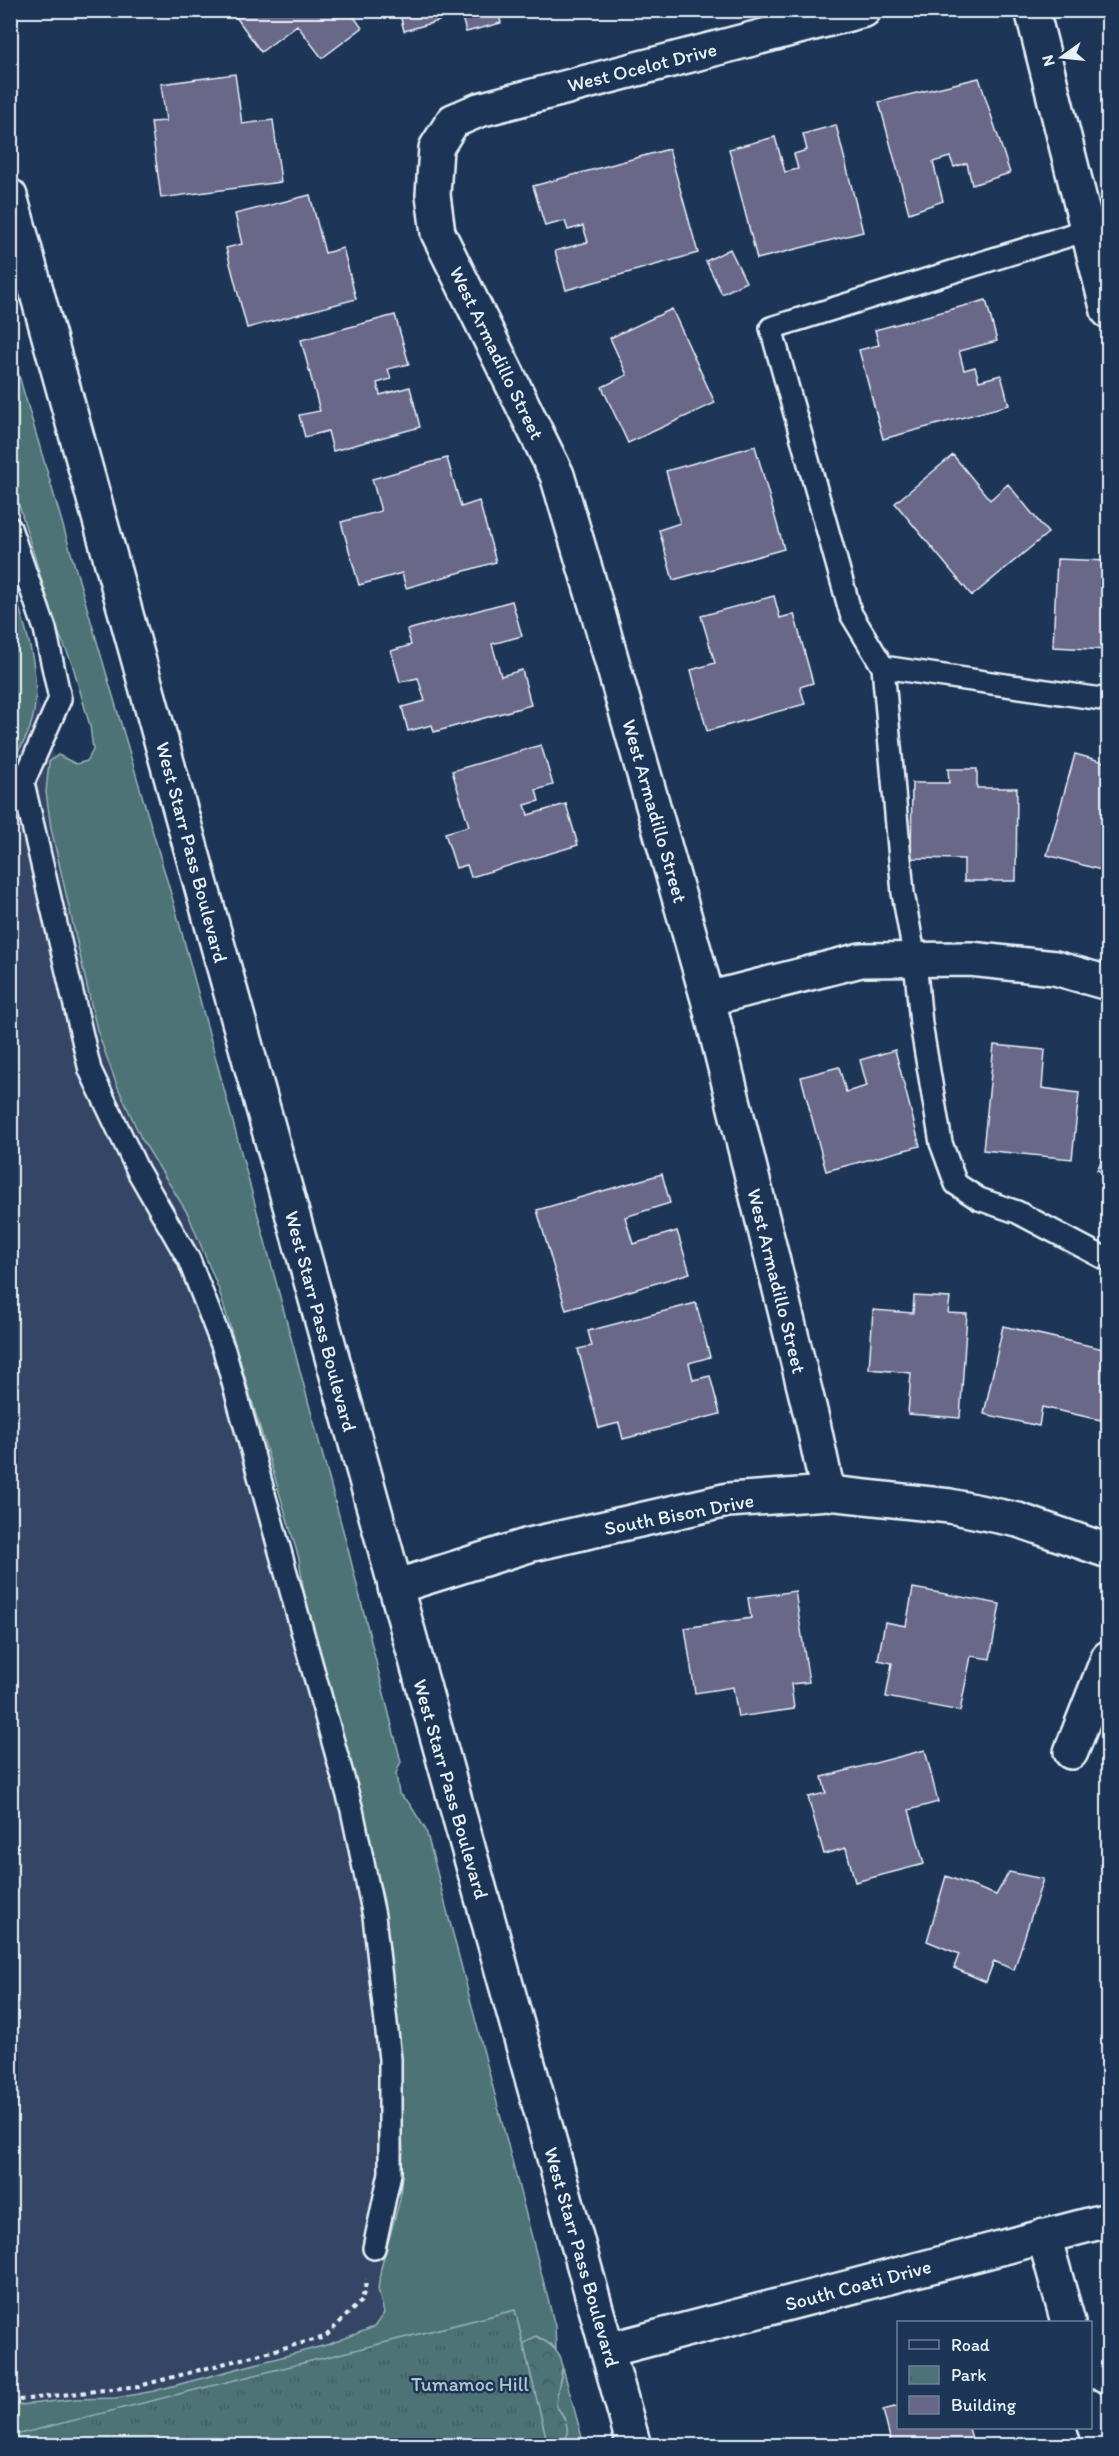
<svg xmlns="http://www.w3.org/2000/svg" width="1119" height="2456" font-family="Itim,sans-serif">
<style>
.built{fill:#344466}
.grass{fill:#4d7376;stroke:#9ab2b7;stroke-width:1.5}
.forest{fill:url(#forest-crowns);stroke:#9ab2b7;stroke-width:1.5}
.park{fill:url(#park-tufts);stroke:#9ab2b7;stroke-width:1.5}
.building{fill:#696789;stroke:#e8f1f8;stroke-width:1.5}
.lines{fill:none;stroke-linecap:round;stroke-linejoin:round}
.lane-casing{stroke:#e8f1f8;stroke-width:26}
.street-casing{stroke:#e8f1f8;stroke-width:38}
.secondary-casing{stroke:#e8f1f8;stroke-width:38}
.path{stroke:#e8f1f8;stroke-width:4;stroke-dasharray:4.5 4.5;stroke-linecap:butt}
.lane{stroke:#1d3557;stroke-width:21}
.street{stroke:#1d3557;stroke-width:33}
.secondary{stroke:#1d3557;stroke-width:33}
.labels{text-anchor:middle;stroke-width:5;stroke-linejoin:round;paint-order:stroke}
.street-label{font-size:20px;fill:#e8f1f8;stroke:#1d3557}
.park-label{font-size:20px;fill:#b2c5ca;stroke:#1d3557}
</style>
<defs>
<pattern id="forest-crowns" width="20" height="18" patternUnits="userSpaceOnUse" patternTransform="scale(1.5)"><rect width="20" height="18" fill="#4d7376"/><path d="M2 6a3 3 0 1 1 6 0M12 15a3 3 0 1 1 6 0" fill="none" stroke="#495b5e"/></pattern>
<pattern id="park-tufts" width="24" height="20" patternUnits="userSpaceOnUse" patternTransform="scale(1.5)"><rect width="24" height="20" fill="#4d7376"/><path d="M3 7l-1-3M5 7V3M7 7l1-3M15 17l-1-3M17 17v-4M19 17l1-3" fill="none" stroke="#495b5e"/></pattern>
</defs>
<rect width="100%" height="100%" fill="#1d3557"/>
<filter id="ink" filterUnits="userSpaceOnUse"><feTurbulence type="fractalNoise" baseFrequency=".0167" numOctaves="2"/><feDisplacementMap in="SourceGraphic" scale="12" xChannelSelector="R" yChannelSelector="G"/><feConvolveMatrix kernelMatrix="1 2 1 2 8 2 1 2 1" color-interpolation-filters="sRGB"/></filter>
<g filter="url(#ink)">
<path class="built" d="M10,607L515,2310L10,2435Z"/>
<path class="grass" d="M10,345L176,911L348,1549L401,1762L396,1773L399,1794L409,1803L426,1830L555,2326L556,2350L551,2344L514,2350L11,2445V2406L75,2399L116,2398L154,2391L330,2344L374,2327L384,2313L378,2289L381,2268L400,2199L403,2151L397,2043L384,1901L304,1593L299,1559L219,1290L188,1214L141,1138L116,1083L97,1030L51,828L46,792L49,762L58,755L76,764L87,761L93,750L90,726L72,663L56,627L11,479Z
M10,579C28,636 57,709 11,760Z
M563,2368L584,2445H563L565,2443L556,2407L557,2394Z"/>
<path class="forest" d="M536,2336C578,2358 557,2371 556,2406C567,2419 571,2431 563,2445H458L514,2350Z"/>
<path class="park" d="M515,2310L548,2445H11V2436Z"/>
<path class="building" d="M231,10H349L362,28L322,58L297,25L261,52Z
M399,10H436L439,21L404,31Z
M460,10H498L501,23L466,32Z
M235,74L242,124L273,120L281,182L161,198L151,122L166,121L161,84Z
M979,78L1010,173L972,185L967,163L954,167L950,157L933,162L943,201L909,213L879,102Z
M836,125L863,232L757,259L729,149L775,137L785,172L798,169L794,154L807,150L803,134Z
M669,149L698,253L566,290L555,251L588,242L583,226L568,230L565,221L545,226L533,186Z
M310,195L325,253L343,248L356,299L247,328L226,248L242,244L235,214Z
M730,249L746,282L722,294L706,261Z
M986,300L997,341L959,351L964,370L975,367L979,381L1001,375L1009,405L883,439L859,350L879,345L875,330Z
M672,309L715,403L628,443L602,387L627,375L610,338Z
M395,315L409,364L388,369L391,379L377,383L380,395L410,387L420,427L333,451L328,431L305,437L299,415L320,411L301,340Z
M755,446L784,549L673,580L659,530L680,523L666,471Z
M953,455L990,500L1008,484L1048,533L972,596L895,503Z
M447,458L461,507L479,501L496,562L406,588L402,573L359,585L341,522L381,511L372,479Z
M1057,559L1108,561V650L1053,647Z
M774,596L780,618L794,614L813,683L800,687L805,704L707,731L691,670L715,663L701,616Z
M512,601L522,636L492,644L501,676L522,670L531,705L434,732L432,725L408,731L402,707L425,701L418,678L400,682L391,651L411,645L407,630Z
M541,745L553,785L536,790L539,801L525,805L528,815L566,804L578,845L471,877L467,865L456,868L445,833L469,826L452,771Z
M1075,754L1108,763V896L1101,894L1108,872L1047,855Z
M948,769H977V788H1017L1016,881H964V859L911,858L912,783H949Z
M994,1045L1045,1050L1042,1088L1079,1093L1072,1159L983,1150Z
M895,1050L920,1146L826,1171L801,1077L839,1067L846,1092L867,1086L860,1060Z
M1108,1147V1175L1097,1170Z
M662,1174L670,1203L625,1217L633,1244L677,1231L690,1273L566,1310L537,1210Z
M914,1296L950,1298L948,1313L967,1314L960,1418L908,1414L911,1373L869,1369L873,1310L913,1313Z
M696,1303L710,1357L689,1363L693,1380L710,1376L720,1414L623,1439L619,1423L599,1428L578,1349L592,1346L588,1331Z
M1003,1326L1108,1350V1388L1101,1420L1042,1407L1039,1426L984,1414Z
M913,1588L1000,1604L990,1659L971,1656L960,1711L886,1697L892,1663L878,1660L885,1622L906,1626Z
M795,1591L809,1682L791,1684L794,1709L738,1717L733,1687L695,1693L685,1628L751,1618L748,1598Z
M925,1750L938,1802L909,1810L924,1864L855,1882L846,1848L824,1854L808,1797L826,1793L822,1777Z
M1009,1872L1043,1879L1014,1970L994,1961L986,1982L954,1968L959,1954L927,1941L946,1876L996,1895Z
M898,2406V2428H969L974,2446H892L883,2410Z"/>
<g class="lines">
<g class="lane-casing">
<path id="lane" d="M1108,226L1087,230L771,328L851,614L883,667L1108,700
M10,528L45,629L60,699L23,783L90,1070L138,1171L189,1260L224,1350L352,1810L374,1916L390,2059V2173L374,2248
M883,667L903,893L915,960L921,1024L941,1143L956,1184L979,1199L1017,1212L1108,1260"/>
</g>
<g class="street-casing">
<path id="street" d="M1032,10L1108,311
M708,999L861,960L970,959L1055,968L1108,983
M828,1493L813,1423L708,999L595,602L557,475L438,233L433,195L436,148L453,121L479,110L864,10
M395,1587L529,1545L728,1500L828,1493L950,1506L1018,1520L1108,1551
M1071,1752L1108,1658
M1044,2236L1068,2322
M608,2350L1108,2220
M1090,2407L1101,2446"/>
</g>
<g class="secondary-casing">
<path id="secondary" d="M10,196L634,2446"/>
</g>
<path class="path" d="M10,2401L139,2386L325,2337L362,2300L367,2279"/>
<use href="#lane" class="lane"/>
<use href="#street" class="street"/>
<use href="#secondary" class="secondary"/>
</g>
</g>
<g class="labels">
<g class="street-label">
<text transform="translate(642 67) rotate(-14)" y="7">West Ocelot Drive</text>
<text transform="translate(497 353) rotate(64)" y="7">West Armadillo Street</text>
<text transform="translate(655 811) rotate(74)" y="7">West Armadillo Street</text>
<text transform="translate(192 852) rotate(75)" y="7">West Starr Pass Boulevard</text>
<text transform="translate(777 1281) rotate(76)" y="7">West Armadillo Street</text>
<text transform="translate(321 1321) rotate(75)" y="7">West Starr Pass Boulevard</text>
<text transform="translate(679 1514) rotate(-11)" y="7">South Bison Drive</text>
<text transform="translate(451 1789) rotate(74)" y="7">West Starr Pass Boulevard</text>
<text transform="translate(582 2257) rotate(74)" y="7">West Starr Pass Boulevard</text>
<text transform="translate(858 2285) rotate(-15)" y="7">South Coati Drive</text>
</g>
<g class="park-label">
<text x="470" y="2391">Tumamoc Hill</text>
</g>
</g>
<rect width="1119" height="2456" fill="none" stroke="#1d3557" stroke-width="36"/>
<rect x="18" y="18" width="1083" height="2420" fill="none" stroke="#e8f1f8" stroke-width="2" filter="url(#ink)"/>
<rect x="897" y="2321" width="195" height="108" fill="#1d3557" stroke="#6e8097" stroke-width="1.5"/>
<rect x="909" y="2340" width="30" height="9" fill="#1d3557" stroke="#6e8097" stroke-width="1.5"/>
<text x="951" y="2351" font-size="18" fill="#e8f1f8">Road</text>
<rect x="909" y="2366" width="30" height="18" fill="url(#park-tufts)" stroke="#6e8097" stroke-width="1.5"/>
<text x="951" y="2381" font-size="18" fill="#e8f1f8">Park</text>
<rect x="909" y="2396" width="30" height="18" fill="#696789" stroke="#6e8097" stroke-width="1.5"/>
<text x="951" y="2411" font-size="18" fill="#e8f1f8">Building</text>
<g transform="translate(1062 57) rotate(255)" stroke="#1d3557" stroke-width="4.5" paint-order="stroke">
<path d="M0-4.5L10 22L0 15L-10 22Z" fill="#e8f1f8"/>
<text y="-9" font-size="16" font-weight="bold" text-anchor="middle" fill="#e8f1f8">N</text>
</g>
</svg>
